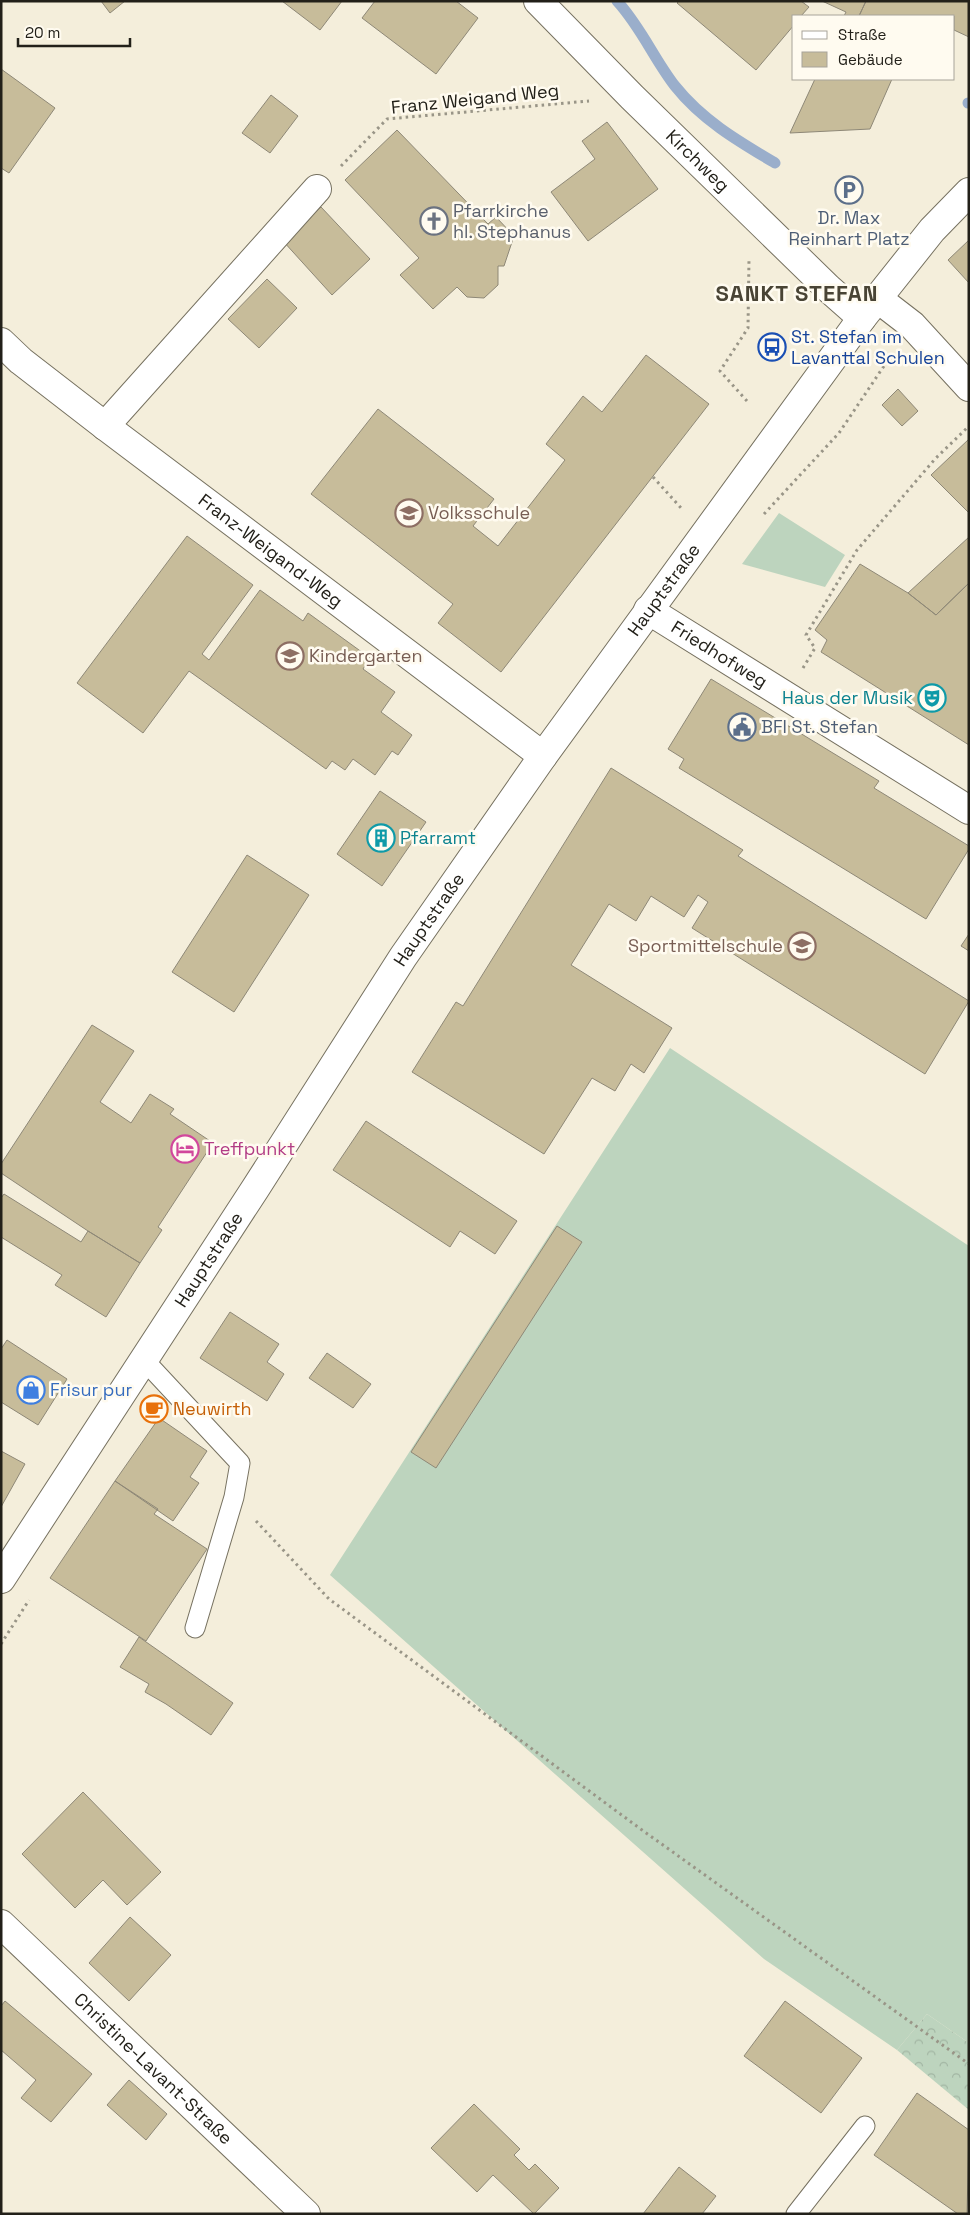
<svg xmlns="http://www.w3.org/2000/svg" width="970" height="2215" font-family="'Space Grotesk',sans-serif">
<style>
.grass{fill:#bdd4be}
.forest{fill:url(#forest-crowns)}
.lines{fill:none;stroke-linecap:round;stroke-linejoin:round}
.stream{stroke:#9aaecb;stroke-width:11}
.building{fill:#c7bc9a;stroke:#8e8877}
.lane-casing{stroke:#767160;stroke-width:21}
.street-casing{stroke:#767160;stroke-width:30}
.secondary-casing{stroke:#767160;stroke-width:30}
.path{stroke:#999587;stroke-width:3;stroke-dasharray:2.5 4;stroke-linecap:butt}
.lane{stroke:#fff;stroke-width:19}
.street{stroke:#fff;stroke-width:28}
.secondary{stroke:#fff;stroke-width:28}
.labels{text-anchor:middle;stroke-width:5;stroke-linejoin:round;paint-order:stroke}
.street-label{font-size:18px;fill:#222019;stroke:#fffbf0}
.worship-label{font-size:18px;fill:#5b616d;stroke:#fffbf0;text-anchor:start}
.service-label{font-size:18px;fill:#4e5e75;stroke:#fffbf0}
.transit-label{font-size:18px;fill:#164399;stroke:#fffbf0;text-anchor:start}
.education-label{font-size:18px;fill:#785e54;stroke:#fffbf0;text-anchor:start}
.culture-label{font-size:18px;fill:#0d838f;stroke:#fffbf0;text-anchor:end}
.hotel-label{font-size:18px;fill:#b23c85;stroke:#fffbf0;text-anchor:start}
.shop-label{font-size:18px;fill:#366cbe;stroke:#fffbf0;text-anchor:start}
.food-label{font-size:18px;fill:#c56008;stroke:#fffbf0;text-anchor:start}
.district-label{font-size:22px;font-weight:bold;letter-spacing:1px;fill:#494435;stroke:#fffbf0}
</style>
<defs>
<pattern id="forest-crowns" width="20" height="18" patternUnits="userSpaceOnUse" patternTransform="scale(1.25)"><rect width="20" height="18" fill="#bdd4be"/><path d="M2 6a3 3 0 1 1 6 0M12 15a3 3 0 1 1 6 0" fill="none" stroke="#a2b6a3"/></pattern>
</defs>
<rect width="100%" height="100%" fill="#f4eedb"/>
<path class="grass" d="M779,513L845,555L825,587L742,564Z
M670,1048L969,1246V2043L927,2014L897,2050L764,1959L330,1575Z"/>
<path class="forest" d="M927,2014L969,2043V2110L897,2050Z"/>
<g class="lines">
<path class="stream" d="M617,1C641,27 654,59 675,86C702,120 738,141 775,163
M968,103H969"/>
</g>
<path class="building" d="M101,1H125L110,13Z
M282,1H342L320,30Z
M375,1H456L478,18L436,74L362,18Z
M679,1H801L809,7L801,16H794V25L756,70L677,3Z
M822,1H866L859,16H844L846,12Z
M866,1H969V37L954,30V16H859Z
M1,69L55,108L9,173L1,168Z
M815,79H892L870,129L790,133Z
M271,95L298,116L270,153L242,133Z
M607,122L658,189L588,241L551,192L595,159L582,141Z
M397,130L488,224L496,217L514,236L504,266H498V285L484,298L467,297L457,287L433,309L400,275L419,258L345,180Z
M321,207L370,259L332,295L283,241Z
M969,240V283L948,260Z
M267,279L297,308L259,348L228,319Z
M646,355L709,404L501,672L438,623L453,604L311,494L378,409L494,499L473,526L498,546L565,460L546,444L583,396L602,412Z
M898,389L918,411L902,426L882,405Z
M969,439V513L931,475Z
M187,536L253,585L202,654L209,660L260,590L303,621L308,613L370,658L363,669L395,692L381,712L412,735L398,755L392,751L375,775L353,759L345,770L332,761L326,769L189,671L143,733L77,683Z
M969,537V583L936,615L908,593Z
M860,564L908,593L936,615L969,583V745L821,652L827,640L815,630Z
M711,679L879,781L874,788L969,846V849L926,919L679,768L684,759L668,749Z
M611,768L743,850L738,856L969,1001L925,1074L692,928L708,902L698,895L684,917L651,896L636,921L609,904L571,965L672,1028L644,1073L631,1064L615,1091L592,1078L544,1154L412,1072L456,1002L463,1006Z
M380,791L426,822L382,886L337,854Z
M247,855L309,895L234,1012L172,972Z
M969,934V951L961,946Z
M92,1025L134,1051L100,1102L131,1123L150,1094L174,1109L170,1114L213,1143L158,1227L162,1230L140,1263L88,1231L1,1173V1164Z
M366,1121L517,1221L495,1254L460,1231L450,1247L333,1170Z
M4,1194L81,1242L88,1231L140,1263L106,1317L55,1285L62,1275L1,1237V1198Z
M557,1226L582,1242L436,1468L411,1452Z
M230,1312L279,1344L267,1362L284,1374L267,1401L200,1358Z
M7,1340L67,1379L38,1425L1,1402V1349Z
M327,1353L371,1384L353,1408L309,1378Z
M159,1418L207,1451L190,1477L199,1483L173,1521L115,1481Z
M1,1451L25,1464L1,1507Z
M115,1481L158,1509L154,1514L207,1549L146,1641L50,1578Z
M139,1637L233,1703L211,1735L166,1704L145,1692L149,1684L120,1667Z
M83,1792L161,1872L127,1905L103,1880L75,1908L22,1854Z
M130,1917L171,1955L129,2001L89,1963Z
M5,2001L92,2074L51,2122L21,2098L36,2080L1,2050V2006Z
M785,2001L862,2058L821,2113L744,2056Z
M129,2080L167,2114L146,2140L107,2105Z
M917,2093L969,2130L967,2214H958L874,2155Z
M474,2104L520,2149L514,2155L529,2170L535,2164L559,2188L534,2214L493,2175L477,2192L431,2148Z
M679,2167L716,2196L702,2214H643Z"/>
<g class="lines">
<g class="lane-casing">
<path id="lane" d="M144,1360L240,1463L234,1497L195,1628
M796,2214L865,2126"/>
</g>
<g class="street-casing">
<g id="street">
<path id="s1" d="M538,1L632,97L828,288L862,318"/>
<path d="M877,298L912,325L969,387"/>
<path id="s2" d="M1,342L21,361L105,426L543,756"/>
<path d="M105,426L317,189"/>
<path id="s3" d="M648,610L969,810"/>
<path id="s4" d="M1,1924L306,2214"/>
</g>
</g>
<g class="secondary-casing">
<g id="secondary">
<path id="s5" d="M1,1579L255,1189L403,957L543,756L862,318L932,230L969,192"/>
</g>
</g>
<path class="path" d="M341,166L387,119L589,101
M747,401L720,371L748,328L749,259
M653,477L682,509
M764,514L839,433L892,354
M803,668L815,648L806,635L857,550L935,459L969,426
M256,1521L329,1599L642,1830L969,2064
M1,1644L29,1600"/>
<use href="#lane" class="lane"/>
<use href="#street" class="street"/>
<use href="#secondary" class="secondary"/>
</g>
<defs>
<g id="parking-ring" transform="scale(1.4375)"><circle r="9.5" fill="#fffbf0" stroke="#5c6f8a" stroke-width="1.5"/><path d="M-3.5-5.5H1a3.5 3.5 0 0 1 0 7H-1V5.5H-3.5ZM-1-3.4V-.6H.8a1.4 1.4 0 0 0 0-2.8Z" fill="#5c6f8a"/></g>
<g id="church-ring" transform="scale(1.4375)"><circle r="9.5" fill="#fffbf0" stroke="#6b7280" stroke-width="1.5"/><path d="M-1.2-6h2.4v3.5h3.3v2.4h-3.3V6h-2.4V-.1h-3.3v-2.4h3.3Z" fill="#6b7280"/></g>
<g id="bus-ring" transform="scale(1.4375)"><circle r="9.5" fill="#fffbf0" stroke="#1a4fb4" stroke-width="1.5"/><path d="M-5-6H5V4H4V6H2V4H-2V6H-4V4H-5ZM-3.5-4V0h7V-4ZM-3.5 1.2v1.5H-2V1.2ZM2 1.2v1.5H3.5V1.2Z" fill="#1a4fb4"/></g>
<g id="school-ring" transform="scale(1.4375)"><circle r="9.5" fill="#fffbf0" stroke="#8d6e63" stroke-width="1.5"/><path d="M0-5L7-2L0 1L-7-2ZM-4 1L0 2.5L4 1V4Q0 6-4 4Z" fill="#8d6e63"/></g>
<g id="theatre-ring" transform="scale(1.4375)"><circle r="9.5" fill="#fffbf0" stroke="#0f9aa8" stroke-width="1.5"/><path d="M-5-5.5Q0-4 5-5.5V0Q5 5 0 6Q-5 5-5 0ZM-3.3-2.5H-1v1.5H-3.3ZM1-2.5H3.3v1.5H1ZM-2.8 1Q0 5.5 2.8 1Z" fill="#0f9aa8"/></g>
<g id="civic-ring" transform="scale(1.4375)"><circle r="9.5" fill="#fffbf0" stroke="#5c6f8a" stroke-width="1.5"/><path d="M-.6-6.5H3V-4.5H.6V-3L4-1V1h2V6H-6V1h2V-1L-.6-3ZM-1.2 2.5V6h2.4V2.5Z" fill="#5c6f8a"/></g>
<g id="building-ring" transform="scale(1.4375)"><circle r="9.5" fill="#fffbf0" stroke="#0f9aa8" stroke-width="1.5"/><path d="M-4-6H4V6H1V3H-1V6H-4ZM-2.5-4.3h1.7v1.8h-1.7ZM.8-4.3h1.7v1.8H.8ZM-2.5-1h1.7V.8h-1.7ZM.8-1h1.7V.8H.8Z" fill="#0f9aa8"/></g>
<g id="hotel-ring" transform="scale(1.4375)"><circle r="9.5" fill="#fffbf0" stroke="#d1479c" stroke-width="1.5"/><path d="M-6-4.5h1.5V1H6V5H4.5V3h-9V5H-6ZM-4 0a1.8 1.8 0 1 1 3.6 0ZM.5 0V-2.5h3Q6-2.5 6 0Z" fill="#d1479c"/></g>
<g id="shop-ring" transform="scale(1.4375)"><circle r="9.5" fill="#fffbf0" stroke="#3f7fe0" stroke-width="1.5"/><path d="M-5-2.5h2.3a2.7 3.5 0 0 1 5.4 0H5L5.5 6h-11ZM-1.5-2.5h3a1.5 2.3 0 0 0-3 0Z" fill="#3f7fe0"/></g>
<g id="cafe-ring" transform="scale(1.4375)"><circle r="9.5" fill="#fffbf0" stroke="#e8710a" stroke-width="1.5"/><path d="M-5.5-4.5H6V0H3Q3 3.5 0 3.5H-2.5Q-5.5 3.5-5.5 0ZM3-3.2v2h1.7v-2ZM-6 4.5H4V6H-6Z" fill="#e8710a"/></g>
</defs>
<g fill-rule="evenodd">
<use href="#parking-ring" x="849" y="190"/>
<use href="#church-ring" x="434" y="221"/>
<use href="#bus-ring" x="772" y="347"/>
<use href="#school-ring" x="409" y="513"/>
<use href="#school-ring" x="290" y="656"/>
<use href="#theatre-ring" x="932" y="698"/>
<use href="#civic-ring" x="742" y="727"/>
<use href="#building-ring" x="381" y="838"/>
<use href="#school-ring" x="802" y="946"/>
<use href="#hotel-ring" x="185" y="1149"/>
<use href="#shop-ring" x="31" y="1390"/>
<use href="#cafe-ring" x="154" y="1409"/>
</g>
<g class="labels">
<g class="street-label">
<text transform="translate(475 99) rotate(-6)" y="6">Franz Weigand Weg</text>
<text dy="6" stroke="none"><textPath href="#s1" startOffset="226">Kirchweg</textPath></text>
<text dy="6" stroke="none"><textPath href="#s2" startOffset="341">Franz-Weigand-Weg</textPath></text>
<text dy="6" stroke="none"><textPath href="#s5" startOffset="1191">Hauptstraße</textPath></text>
<text dy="6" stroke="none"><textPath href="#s3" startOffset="84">Friedhofweg</textPath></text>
<text dy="6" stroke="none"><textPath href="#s5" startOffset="786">Hauptstraße</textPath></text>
<text dy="6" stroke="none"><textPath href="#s5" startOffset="381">Hauptstraße</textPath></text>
<text dy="6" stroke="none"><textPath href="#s4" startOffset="210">Christine-Lavant-Straße</textPath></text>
</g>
<g class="worship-label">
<text x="453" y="217">Pfarrkirche<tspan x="453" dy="21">hl. Stephanus</tspan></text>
</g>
<g class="service-label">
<text x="849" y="224">Dr. Max<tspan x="849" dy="21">Reinhart Platz</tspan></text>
<text x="761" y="733" text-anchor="start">BFI St. Stefan</text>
</g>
<g class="transit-label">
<text x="791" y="343">St. Stefan im<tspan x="791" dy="21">Lavanttal Schulen</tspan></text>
</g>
<g class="education-label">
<text x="428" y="519">Volksschule</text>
<text x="309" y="662">Kindergarten</text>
<text x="783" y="952" text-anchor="end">Sportmittelschule</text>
</g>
<g class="culture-label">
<text x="913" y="704">Haus der Musik</text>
<text x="400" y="844" text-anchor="start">Pfarramt</text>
</g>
<g class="hotel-label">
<text x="204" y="1155">Treffpunkt</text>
</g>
<g class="shop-label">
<text x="50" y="1396">Frisur pur</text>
</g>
<g class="food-label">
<text x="173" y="1415">Neuwirth</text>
</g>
<g class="district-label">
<text x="797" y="301">SANKT STEFAN</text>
</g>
</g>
<rect width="970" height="2215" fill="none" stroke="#222019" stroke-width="5"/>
<rect x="792" y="15" width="162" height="65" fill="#fffbf0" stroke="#a7a39a"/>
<rect x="802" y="31" width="25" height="8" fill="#ffffff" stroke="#a7a39a"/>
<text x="838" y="40" font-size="15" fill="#222019">Straße</text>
<rect x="802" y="52" width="25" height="15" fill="#c7bc9a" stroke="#a7a39a"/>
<text x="838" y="65" font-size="15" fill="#222019">Gebäude</text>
<path d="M18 38v8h112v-8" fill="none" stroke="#222019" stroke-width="2.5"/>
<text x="25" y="38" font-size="15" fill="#222019" stroke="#fffbf0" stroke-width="4" paint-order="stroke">20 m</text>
</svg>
